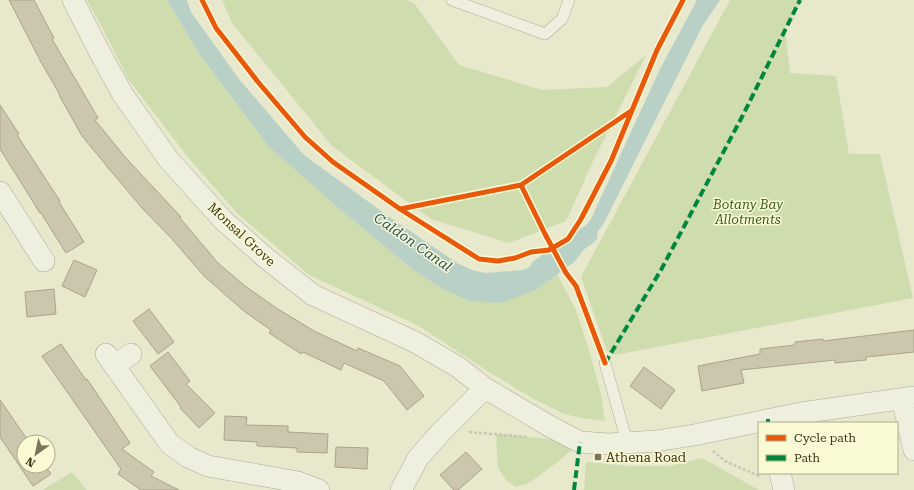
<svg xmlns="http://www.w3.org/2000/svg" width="914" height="490" font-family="'Roboto Serif',serif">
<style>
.green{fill:#cedcae}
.water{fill:#b9d0c7}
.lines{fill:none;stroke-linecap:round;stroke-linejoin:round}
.canal{stroke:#b9d0c7;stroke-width:19}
.building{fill:#ccc6ae;stroke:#a9a38c}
.service-casing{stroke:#adab96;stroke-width:12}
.minor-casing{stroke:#adab96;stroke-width:22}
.path{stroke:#c7c6b6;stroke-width:2.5;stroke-dasharray:3 2;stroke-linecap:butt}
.service{stroke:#efefdf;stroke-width:11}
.minor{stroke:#efefdf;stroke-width:21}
.quiet{stroke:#00873e;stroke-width:4;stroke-dasharray:8 4;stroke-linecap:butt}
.cycleway-casing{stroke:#f9f9d3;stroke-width:8}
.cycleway{stroke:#e8590c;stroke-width:5}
.poi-dot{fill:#79745b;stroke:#f9f9d3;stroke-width:1.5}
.labels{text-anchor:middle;stroke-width:3;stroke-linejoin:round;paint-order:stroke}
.park-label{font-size:13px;font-style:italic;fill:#3c5c21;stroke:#f9f9d3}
.street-label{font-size:13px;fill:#3d361d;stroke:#f9f9d3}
.poi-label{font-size:13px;fill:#3d361d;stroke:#f9f9d3;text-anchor:start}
.water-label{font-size:14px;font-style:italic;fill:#2a535f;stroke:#f9f9d3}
</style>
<rect width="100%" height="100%" fill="#e8e8cd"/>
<path class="green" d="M87,0H167L200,55L269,147L336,206L411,268L537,289L557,274L576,310L589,350L601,394L605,421L582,418L564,414L534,399L489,372L419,326L309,275L239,215L191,161L128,79L103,29Z
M222,0H407L414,3L459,65L542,90L607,87L646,55L594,159L566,221L509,243L431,219L332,146L232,23Z
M730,0H803L785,28L790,73L836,76L849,154H880L913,298L615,355L607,351L581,277Z
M496,434L580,442L559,461L533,480L526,484L516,487L506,480L498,468Z
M702,458L759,490H584L586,462L628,466H670Z
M72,472L87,490H43Z"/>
<path class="water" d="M167,0H187L191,12L239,79L304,155L388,216L457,263L472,270L485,273L523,270L566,252L591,219L660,69L697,0H720L702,27L603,225L574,262L537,289L502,303L469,301L441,288L411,268L336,206L269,147L200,55Z"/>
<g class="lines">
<path class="canal" d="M539,269L588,235"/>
</g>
<path class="building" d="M9,0H34L54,38L52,39L98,118L95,120L125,157L181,217L180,218L218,263L245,286L278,309L314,331L357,351L358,348L400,366L424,396L407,410L384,381L344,363L341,370L303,352L301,354L269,333L271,330L245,312L204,276L172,239L142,208L110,170L82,136L59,95H60L41,62Z
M0,105L19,134L17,135L60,201L59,202L84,242L66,253L41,213H40L0,149Z
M74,260L97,270L85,297L62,286Z
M54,289L56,314L27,317L25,292Z
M149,309L174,342L158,354L133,321Z
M914,330V352L866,357V360L835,363V360L741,370L744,383L702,391L698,366L760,354V349L795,345V342L823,339V341Z
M61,344L86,380L87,379L130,443L122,449L154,472L151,476L179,490H141L118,474L121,469L42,356Z
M168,352L190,381L186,384L215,413L199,428L180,408L181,407L150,366Z
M644,367L675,390L661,409L630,386Z
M0,400L29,442H24V466H45L51,474L33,486L0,437Z
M225,416L247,417L246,425L288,426V432L328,434L327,453L297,452V448L257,446V442L224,440Z
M336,447L368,448L367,469L335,467Z
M466,452L482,469L458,490H454L440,475Z"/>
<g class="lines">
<g class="service-casing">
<path id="service" d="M452,0L545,34L562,19L569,0
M605,363L627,442"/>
</g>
<g class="minor-casing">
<path id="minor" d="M73,0L100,53L123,95L169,160L223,220L267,259L313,295L415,342L458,367L485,388L551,427L580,442L609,444L656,441L694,435L801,413L914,397
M0,192L44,261
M106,354L169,443L188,457L208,466L298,482L319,490
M115,365L131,354
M902,399L914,450
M780,473L784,490
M401,490L418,458L442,431L485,388"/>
</g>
<path class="path" d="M469,432L528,437
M713,451L725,461L761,477"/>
<use href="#service" class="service"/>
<use href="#minor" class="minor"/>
<path class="quiet" d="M605,363L661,270L743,115L800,0
M768,419V423
M574,490L580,442"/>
<g class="cycleway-casing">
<path id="cycleway" d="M202,0L216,28L258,82L305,137L333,162L400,209L479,259L498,261L515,258L531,252L549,250L568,239L581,219L611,161L657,50L683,0
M521,185L545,234L566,273L576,286L605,363
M400,209L521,185L631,111"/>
</g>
<use href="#cycleway" class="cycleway"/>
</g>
<rect class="poi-dot" x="594" y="453" width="8" height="8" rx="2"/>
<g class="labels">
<g class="park-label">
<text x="748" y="209">Botany Bay<tspan x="748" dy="15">Allotments</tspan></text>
</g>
<g class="street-label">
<text transform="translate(242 234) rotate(43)" y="5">Monsal Grove</text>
</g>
<g class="poi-label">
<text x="606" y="462">Athena Road</text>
</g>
<g class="water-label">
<text transform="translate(413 242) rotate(35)" y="5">Caldon Canal</text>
</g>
</g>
<rect x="758" y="422" width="140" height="52" fill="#f9f9d3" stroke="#aeab8a"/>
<rect x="766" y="435" width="20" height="6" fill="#e8590c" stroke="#aeab8a"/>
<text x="794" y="442" font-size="12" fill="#3d361d">Cycle path</text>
<rect x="766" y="455" width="20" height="6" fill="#00873e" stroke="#aeab8a"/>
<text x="794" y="462" font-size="12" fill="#3d361d">Path</text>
<g transform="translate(36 454) rotate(213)"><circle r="19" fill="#f9f9d3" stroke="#aeab8a"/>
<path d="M0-3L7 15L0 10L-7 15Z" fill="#79745b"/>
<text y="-6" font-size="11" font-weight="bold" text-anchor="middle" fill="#3d361d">N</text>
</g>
</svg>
